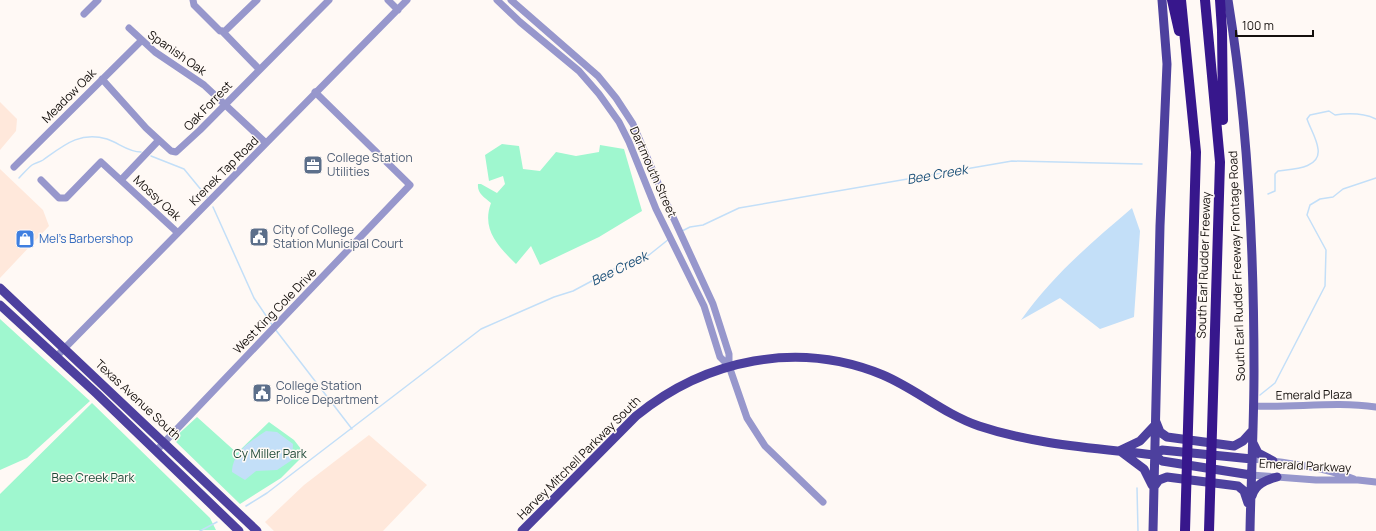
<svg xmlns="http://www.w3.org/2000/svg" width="1376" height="531" font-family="Manrope,sans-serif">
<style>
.built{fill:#ffe8db}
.green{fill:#9ff7cf}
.water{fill:#c3dff8}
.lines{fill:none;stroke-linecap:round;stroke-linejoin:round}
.stream{stroke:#c3dff8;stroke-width:1.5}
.minor{stroke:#9797cc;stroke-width:7}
.major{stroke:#4d409e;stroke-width:9}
.highway{stroke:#37178c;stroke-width:10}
.labels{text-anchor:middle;stroke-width:3;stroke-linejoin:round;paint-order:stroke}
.street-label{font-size:12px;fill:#15100d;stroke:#fff9f5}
.service-label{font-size:12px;fill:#4e5e75;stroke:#fff9f5;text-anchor:start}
.shop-label{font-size:12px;fill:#366cbe;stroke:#fff9f5;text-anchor:start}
.park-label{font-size:12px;fill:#1e4937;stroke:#fff9f5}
.water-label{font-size:13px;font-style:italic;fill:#1d5179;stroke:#fff9f5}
</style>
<rect width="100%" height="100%" fill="#fff9f5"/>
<path class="built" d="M0,102L17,119L16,131L0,150Z
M0,169L43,210L49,226L0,278Z
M369,435L427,485L383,531H274L265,522L304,485Z"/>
<path class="green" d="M502,144L519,146L523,169L540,171L556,152L576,156L599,152L600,145L624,149L642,211L599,237L540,265L531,246L516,264C499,247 481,230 491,203C484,197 477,193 478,184H481L497,193L505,184L503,176L489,181L485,155Z
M0,319L90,401L27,458L0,470Z
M92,403L210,518L216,530L0,531V494Z
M197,417L237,453L269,422L294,440L305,454L281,478L240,504L173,439Z"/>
<path class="water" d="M1132,208L1140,231L1134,317L1100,329L1060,298L1021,320C1053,275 1090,244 1132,208Z
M266,431L277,432L293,444L292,460L277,470L256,471L245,480L232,472C233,451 250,442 266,431Z"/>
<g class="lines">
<path class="stream" d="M151,156L184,169L207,197
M19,178C23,174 27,169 32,165C35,163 40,162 43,160C64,145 80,131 107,139C119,143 128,152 141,152
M1268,194L1275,191V174L1278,171C1291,169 1321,169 1318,149C1317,139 1310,128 1307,119L1310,115L1329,111L1335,115C1349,113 1363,113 1376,119
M213,207L254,298L273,326
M682,231L690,227L703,225L739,208L1012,161L1142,164
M275,329L352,429
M1260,395L1275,383L1325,286L1326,250L1307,215L1310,205L1320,199L1333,197L1343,189L1376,178
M1137,488L1138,531
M246,506L267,493L481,329L554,297L573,291L618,267L649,255L669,239
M200,531L217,522"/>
<path class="minor" d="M193,0L194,5L220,31H225L257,0
M388,0L398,10
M497,0L520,22L579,71L599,94L619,122L629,142L656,209L704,306L720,357L729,366
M511,0L598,76L616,98L633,124L667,204L713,304L729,354V366L747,418L765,446L823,502
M84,14L98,0
M129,28L155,52L204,85L266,143
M222,31L259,69
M102,79L146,128L171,151L176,152L200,130L329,0
M14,167L141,41
M41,180L59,198H66L101,162L178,233
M121,180L159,140
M56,357L407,0
M1253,406C1294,408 1335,401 1376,407
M156,451L410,185L315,92
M1252,459C1286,462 1322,467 1354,479
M1251,475L1316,480H1358L1376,482"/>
<path class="major" d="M1228,0C1248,122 1254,247 1254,371C1254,424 1251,478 1250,531
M0,288L257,531
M0,305L97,394L239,531
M1156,422L1160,432L1167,437L1234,446L1243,441L1253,430
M1253,443L1258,453L1273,461
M1121,450L1140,441L1155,425
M1120,451L1144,469L1152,485
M1154,455L1162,450L1252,459
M1154,487L1159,480L1167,477L1238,486L1244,491L1248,503
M1252,496C1255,484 1266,480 1277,477
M522,531L636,416C706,359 798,340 883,375C916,389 944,414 979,426C1036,445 1094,448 1154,455L1162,461L1251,475
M1153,531L1160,226L1167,64L1162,0"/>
<path class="highway" d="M1172,0L1179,31
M1181,0L1196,152L1185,531
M1205,0L1220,162L1209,531
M1220,0L1222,30L1223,120"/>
</g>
<defs>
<g id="office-square" transform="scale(1)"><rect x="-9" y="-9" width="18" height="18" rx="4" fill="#5c6f8a" stroke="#fff9f5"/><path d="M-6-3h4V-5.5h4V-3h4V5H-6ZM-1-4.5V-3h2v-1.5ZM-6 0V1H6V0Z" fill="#fff"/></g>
<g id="civic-square" transform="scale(1)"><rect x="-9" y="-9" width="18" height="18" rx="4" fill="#5c6f8a" stroke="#fff9f5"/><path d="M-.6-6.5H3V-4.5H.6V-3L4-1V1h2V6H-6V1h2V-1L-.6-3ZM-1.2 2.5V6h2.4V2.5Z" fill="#fff"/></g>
<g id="shop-square" transform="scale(1)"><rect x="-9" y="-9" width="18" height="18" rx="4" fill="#3f7fe0" stroke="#fff9f5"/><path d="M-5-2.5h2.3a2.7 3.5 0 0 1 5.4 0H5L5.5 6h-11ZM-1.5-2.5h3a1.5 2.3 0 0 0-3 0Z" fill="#fff"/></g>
</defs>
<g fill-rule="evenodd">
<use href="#office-square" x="313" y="165"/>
<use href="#civic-square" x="259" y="237"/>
<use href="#shop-square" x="25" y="239"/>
<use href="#civic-square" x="262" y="393"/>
</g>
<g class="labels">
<g class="street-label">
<text transform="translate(177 53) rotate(35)" y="4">Spanish Oak</text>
<text transform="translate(69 96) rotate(-45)" y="4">Meadow Oak</text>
<text transform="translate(208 106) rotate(-46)" y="4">Oak Forrest</text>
<text transform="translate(224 171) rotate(-45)" y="4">Krenek Tap Road</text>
<text transform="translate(653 172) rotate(66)" y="4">Dartmouth Street</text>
<text transform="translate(157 198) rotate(43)" y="4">Mossy Oak</text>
<text transform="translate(1204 265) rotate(-88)" y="4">South Earl Rudder Freeway</text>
<text transform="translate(1237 266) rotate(-92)" y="4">South Earl Rudder Freeway Frontage Road</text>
<text transform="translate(275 311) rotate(-46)" y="4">West King Cole Drive</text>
<text transform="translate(1314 395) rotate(-1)" y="4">Emerald Plaza</text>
<text transform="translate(138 400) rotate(43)" y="4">Texas Avenue South</text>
<text transform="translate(579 458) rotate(-45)" y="4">Harvey Mitchell Parkway South</text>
<text transform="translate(1305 466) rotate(3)" y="4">Emerald Parkway</text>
</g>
<g class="service-label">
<text x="327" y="162">College Station<tspan x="327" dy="14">Utilities</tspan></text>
<text x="273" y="234">City of College<tspan x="273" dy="14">Station Municipal Court</tspan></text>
<text x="276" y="390">College Station<tspan x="276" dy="14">Police Department</tspan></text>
</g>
<g class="shop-label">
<text x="39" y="243">Mel's Barbershop</text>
</g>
<g class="park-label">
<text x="270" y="458">Cy Miller Park</text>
<text x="93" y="482">Bee Creek Park</text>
</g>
<g class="water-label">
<text transform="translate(937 174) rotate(-10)" y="5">Bee Creek</text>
<text transform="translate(619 268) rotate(-26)" y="5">Bee Creek</text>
</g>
</g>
<path d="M1236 30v6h77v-6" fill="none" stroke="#15100d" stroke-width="2"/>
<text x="1242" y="30" font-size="12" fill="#15100d" stroke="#fff9f5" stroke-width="3" paint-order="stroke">100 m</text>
</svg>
